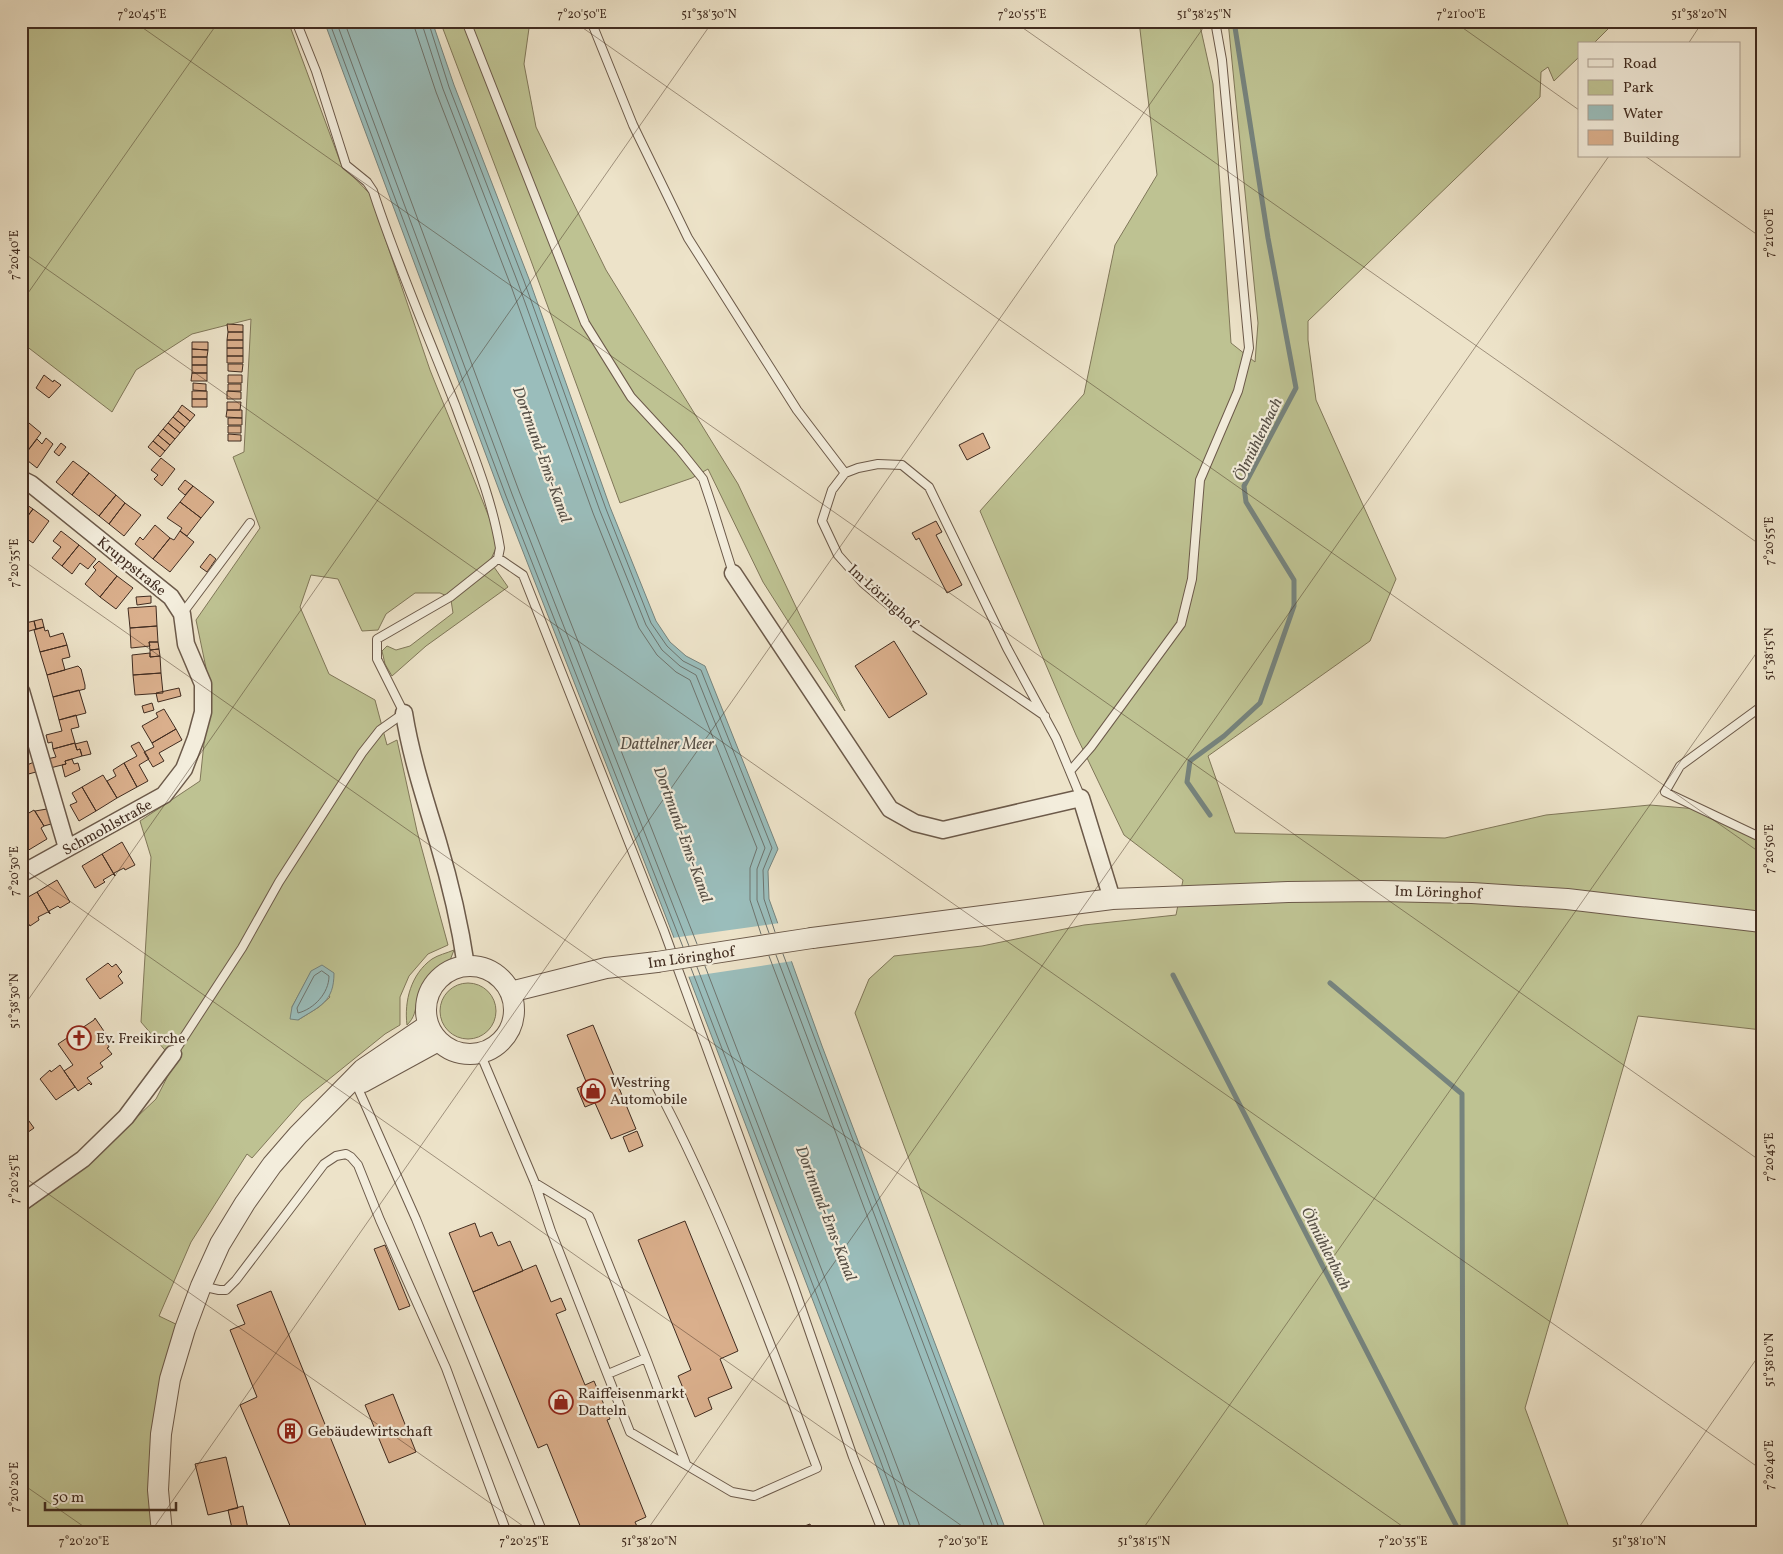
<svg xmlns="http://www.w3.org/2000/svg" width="1783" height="1554" font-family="Vollkorn,serif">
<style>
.green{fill:#bec292;stroke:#807759;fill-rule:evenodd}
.water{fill:#9abdbb;stroke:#76837d}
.pier{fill:#ede3c9}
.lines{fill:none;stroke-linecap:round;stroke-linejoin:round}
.shore{stroke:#6e746e;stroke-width:1}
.stream{stroke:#76837d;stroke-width:5}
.building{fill:#daaf8c;stroke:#412c20}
.service-casing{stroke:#6c5a4a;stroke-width:10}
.minor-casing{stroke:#6c5a4a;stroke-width:19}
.tertiary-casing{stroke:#6c5a4a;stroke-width:22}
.service{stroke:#f3eddc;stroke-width:8}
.minor{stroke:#f3eddc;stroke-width:16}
.tertiary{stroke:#f3eddc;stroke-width:20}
.tertiary-bridge-casing{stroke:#6c5a4a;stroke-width:22;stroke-linecap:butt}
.tertiary-bridge{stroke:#f3eddc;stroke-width:20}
.ticks{fill:none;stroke:#412c20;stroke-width:1;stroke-opacity:0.45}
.labels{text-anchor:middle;stroke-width:4.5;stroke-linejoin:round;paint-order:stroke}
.street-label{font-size:15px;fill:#412c20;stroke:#f3eddc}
.poi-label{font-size:15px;fill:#412c20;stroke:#f3eddc;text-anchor:start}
.water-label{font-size:16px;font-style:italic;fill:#575047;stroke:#f3eddc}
.neatline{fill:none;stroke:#412c20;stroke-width:2}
.ticks-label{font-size:12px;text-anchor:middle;fill:#412c20}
</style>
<rect width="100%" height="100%" fill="#ede3c9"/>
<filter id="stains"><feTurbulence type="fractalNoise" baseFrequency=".004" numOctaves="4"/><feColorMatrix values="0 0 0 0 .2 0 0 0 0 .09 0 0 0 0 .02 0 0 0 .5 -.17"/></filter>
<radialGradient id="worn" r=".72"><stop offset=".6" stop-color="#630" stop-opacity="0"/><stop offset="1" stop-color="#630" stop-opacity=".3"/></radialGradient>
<path class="green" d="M21,21H288L341,164L370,194L430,370L493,527L496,548L491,559L447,596L440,593H415L386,614L378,630L362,631L338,579L311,575L300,607L329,674L375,700L387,745L397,740L417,831L448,945L428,954L409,976L400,997V1025L385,1034L302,1101L252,1158L247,1154L191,1242L159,1316L184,1328L169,1378L159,1533H21V1214L80,1171L156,1099L175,1062L141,1022L151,857L140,821L200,781L210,687L196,620L260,528L233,457L244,452L251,319L192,334L136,370L112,412L21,342V302L27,293L21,289ZM311,972L330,997L319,1007L298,1020L292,1007Z
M440,21H530L524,64L536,127L606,270L738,484L845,711L763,582L708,469L692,478L620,503L530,258Z
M1139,21H1199L1213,84L1231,343L1255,362L1258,323L1228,21H1616L1593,44H1579V57L1554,81L1548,67L1541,72L1540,97L1308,321V340L1316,400L1396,579L1370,641L1208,756L1235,833L1445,838L1546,815L1650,805L1697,809L1762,841V1030L1638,1016L1525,1408L1571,1533H1047L855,1013L869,979L894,956L982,946L1084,925L1176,915L1183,880L1124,835L1076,735L980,511L1084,394L1115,245L1157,175Z
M494,567L508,587L426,646L392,676L385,664L382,651L387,646L396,650L410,646L453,613L451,600Z
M454,950L449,963C432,970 421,982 417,1001C415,1011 415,1017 407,1025C404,1001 411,974 432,959C438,955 447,953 454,950Z
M440 1011a28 28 0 1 1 56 0a28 28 0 1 1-56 0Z"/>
<path class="water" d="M324,21H432L454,85L529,279L610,507L656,621L670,642L686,656L705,666L778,849L768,871L769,899L822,1046L1007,1533H902L666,917L502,498Z
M322,965L334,973C334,1002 320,1006 298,1020L290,1019L292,1007L311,971Z"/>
<path class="pier" d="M780,923L793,961L687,977L672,938Z"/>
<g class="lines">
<path class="shore" d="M329,21L506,496L683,947
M336,21L512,494L689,946
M344,21L519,491L697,944
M414,21L415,29L436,92L511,286L593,513L639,628L657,655L676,672L690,680L757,848L750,868V900L761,934
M421,21L443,89L518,283L600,511L646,625L662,650L680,666L696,675L765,848L757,869V900L769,933
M428,21L449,87L524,281L606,509L651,623L667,646L683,661L701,670L772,848L763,870L764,899L775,932
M783,954L1001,1533
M776,955L995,1533
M769,956L987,1533
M705,966L892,1453L919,1524L920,1533
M697,967L885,1455L913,1533
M691,968L879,1457L907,1533
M322,971L329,976C329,993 314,1009 298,1013L297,1008L314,976Z"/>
<path class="stream" d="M1210,815L1187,782L1190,761L1224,736L1260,703L1294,606V580L1246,502L1244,486L1296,388L1268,238L1234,21
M1173,975L1460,1533
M1330,983L1462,1094L1463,1533"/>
</g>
<path class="building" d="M227,324L243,325V332H228Z
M228,332H243V340H227Z
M227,340H243V348H227Z
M192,342H208V350L192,349Z
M227,348H243V356H227Z
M192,349L208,350L207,357H192Z
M227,356H243V363H227Z
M192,357H207V365H192Z
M228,364H243L242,372L228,371Z
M192,365H207V373H192Z
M192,373H207V381H191Z
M44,375L53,382L54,380L61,385L49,398L36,388Z
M228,375H242V383H228Z
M193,383L206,384V391L193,390Z
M228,384H241V391H228Z
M192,391H207V399H192Z
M227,391L241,392V399H227Z
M192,399H207V407H192Z
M227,402H241L240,410H227Z
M182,405L195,415L190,421L178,411Z
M227,410H242V418L226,417Z
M178,411L190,421L185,427L173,417Z
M173,417L185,427L180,433L168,423Z
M228,418H242V425H228Z
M29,423L41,433L23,457L21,456V431L23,429L24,430Z
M168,423L180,433L175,439L163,429Z
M228,426H241V433H228Z
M163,429L175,439L170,445L158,435Z
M983,433L990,448L967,460L959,445Z
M228,434L241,435V441H228Z
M158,435L170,445L165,451L153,441Z
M46,438L53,444L37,468L23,457L37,439L42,444Z
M153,441L165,451L160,457L148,447Z
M61,443L66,447L59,456L54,452Z
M161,458L175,469L162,486L154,479L158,475L151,470Z
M73,461L89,473L72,495L56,482Z
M89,473L116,495L99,516L72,495Z
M185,480L193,486L185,495L178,489Z
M193,486L214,502L201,518L180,502Z
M116,495L125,503L109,524L99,516Z
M21,501L33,509L21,525Z
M180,502L201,518L187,536L180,531L182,528L167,518Z
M125,503L141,515L124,536L109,524Z
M33,509L49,521L33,543L21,535V525Z
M936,521L942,532L936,535L962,585L947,593L919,538L916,540L912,533Z
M155,525L170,538L153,559L135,544L140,537L143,540Z
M61,531L79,545L62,566L52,558L61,547L53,541Z
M180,531L194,542L170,572L153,559L170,538L174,540Z
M79,545L96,559L88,569L80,563L72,574L62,566Z
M210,554L216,559L207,572L200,567Z
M99,561L117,576L100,597L85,584L96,570L93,567Z
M117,576L133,588L116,609L100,597Z
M151,596V603L137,605L136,597Z
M21,605H23L28,623L21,624Z
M156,606L157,626L130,628L128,608Z
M42,619L44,627L36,629L34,621Z
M34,621L36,629L23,633L21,624Z
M157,626L158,642H149L150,646L131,648L130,628Z
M44,627L45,631L48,630L50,637L63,633L67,645L40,652L34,630Z
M894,641L927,694L889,718L855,666Z
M149,642H158L159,649L150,650Z
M67,645L70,657L62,659L65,670L47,675L40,652Z
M159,649L160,656L150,657V650Z
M150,653V657L160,656L161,673L133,675L132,655Z
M78,666L81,669L85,685V689L53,697L47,675Z
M161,673L163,693L135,695L133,675Z
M179,688L181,696L158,702L156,693Z
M79,690L86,713L59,720L53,697Z
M152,703L154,710L144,713L142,706Z
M164,709L176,729L152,743L142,726L158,717L156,713Z
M76,715L79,727L71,729L75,743L53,749L52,742L48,743L46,735L62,731L59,720Z
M176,729L182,740L159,753L164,761L153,767L144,752L154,747L152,743Z
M87,741L91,754L82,756L80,749L77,750L75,744Z
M139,742L149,759L139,765L148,781L137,787L124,763L137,756L131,746Z
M75,743L77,750L80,749L82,756L65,761L66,764L50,768L47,759L56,757L53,749Z
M25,756L27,765L34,762L36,772L21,776V757Z
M72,759L74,764L78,763L80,770L65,777L62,765L66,764L65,761Z
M124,763L137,787L117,798L107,781L116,776L113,770Z
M103,775L117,798L96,811L82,787Z
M82,787L96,811L79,821L70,805L77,802L72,793Z
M47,809L51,824L44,826L35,811Z
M34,810L44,826L41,828L47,839L27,851L21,840V822L24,821L22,817Z
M122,842L135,865L125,870L124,868L114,873L115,876L102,854Z
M102,854L115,876L113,874L103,880L105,882L95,888L82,866Z
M57,880L70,902L60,908L58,906L49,911L50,914L37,892Z
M37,892L50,914L48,912L38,917L39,920L30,926L21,912V901Z
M108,963L112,967L116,964L122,972L118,976L123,983L100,999L86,979Z
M95,1018L110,1040L104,1043L105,1044L107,1043L109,1047L107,1048L112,1054L100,1063L103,1067L87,1078L92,1084L91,1085L89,1083L78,1091L64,1071L73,1065L58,1044L94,1020Z
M593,1025L636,1129L611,1139L595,1103L585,1107L577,1088L587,1084L567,1035Z
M60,1065L75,1087L56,1100L40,1079L50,1070L51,1072Z
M21,1110L34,1128L21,1137Z
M637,1131L643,1146L629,1152L623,1137Z
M685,1221L738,1351L720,1359L732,1388L708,1398L712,1409L695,1417L678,1376L691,1370L638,1240Z
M475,1223L480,1237L492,1232L498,1246L510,1241L523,1271L473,1292L449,1233Z
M385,1245L410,1306L399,1310L374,1249Z
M536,1265L551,1302L561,1298L566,1310L556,1314L585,1385L594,1381L610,1419L607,1420L646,1517L635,1522L640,1533H583L547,1444L538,1448L473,1292Z
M271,1291L286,1328L369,1533H293L240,1405L257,1397L230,1330L245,1324L237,1305Z
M393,1394L416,1452L389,1463L365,1405Z
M226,1457L238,1508L208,1515L195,1464Z
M243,1506L249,1533H233L228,1510Z
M810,1524L813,1533H786Z"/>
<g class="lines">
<g class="service-casing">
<path id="service" d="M466,21L585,323L631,397L679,449L703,479L712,506L733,573
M591,21L633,125L688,238L797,410L845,473
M498,558L523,575L664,931L793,1284L853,1457L883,1533
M182,614L250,523
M1762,706L1680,766L1665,792L1762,838
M1045,716L915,627L863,583L838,555L822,521L832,490L845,473L858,468L878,464L902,465L929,487L1007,648L1056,738L1081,798
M1071,770L1091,747L1181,624L1192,579L1200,480L1238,391L1249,348L1222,60L1215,21
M480,1053L535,1183L551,1231L630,1432L732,1492L754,1496L817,1468C768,1337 720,1206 654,1082
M173,1054L242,948L279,882L362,753L380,730L404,713L377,659V639L450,597L494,562L498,558L500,548C492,499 473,454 456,407C428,335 397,265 373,191L367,182L346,165L316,71L296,21
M357,1086L416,1219L543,1533
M535,1183L589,1216L646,1358L686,1464
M201,1286L219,1290H226L236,1280L324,1164L336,1156L346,1154L351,1157L358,1165L380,1220L446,1368L507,1533
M608,1374L646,1358"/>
</g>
<g class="minor-casing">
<path id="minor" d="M21,479L31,484L171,597L182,614L186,644L203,684V712L196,738L184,769L164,795L21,874
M733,573L890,809L915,823L943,830L1081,798L1112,899
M21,691L67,848
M404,713C411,757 425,799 438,842C450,882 460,925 466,966
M21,1203L83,1159L126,1117L173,1054"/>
</g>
<g class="tertiary-casing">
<path id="tertiary" d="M812,938L1112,899L1288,892L1381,891L1472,893L1567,899L1762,922
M426 1010a44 44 0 1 1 88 0a44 44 0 1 1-88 0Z
M510,992L606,968L657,962
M363,1082L438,1041
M162,1533L158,1490L161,1434L170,1379L185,1329L201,1286L220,1244L245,1203L272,1165L298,1135L363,1069L428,1025"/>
</g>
<use href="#service" class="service"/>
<use href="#minor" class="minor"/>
<use href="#tertiary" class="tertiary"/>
<g class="tertiary-bridge-casing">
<path id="tertiary-bridge" d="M657,962L812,938"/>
</g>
<use href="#tertiary-bridge" class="tertiary-bridge"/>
</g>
<path class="ticks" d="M133,21L1762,1162M573,21L1762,854M1013,21L1762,546M1453,21L1579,110M1688,44L1703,21M1645,156L1762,238M21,251L1762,1470M21,303L219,21M21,559L1412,1533M21,867L972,1533M21,1010L713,21M21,1175L533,1533M21,1483L93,1533M150,1533L1208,21M645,1533L1609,156M1140,1533L1762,645M1635,1533L1762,1351"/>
<defs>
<g id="church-ring" transform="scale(1.25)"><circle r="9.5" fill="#f3eddc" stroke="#8f2418" stroke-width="1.5"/><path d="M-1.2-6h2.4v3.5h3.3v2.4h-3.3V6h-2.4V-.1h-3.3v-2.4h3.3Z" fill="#8f2418"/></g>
<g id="shop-ring" transform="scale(1.25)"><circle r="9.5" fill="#f3eddc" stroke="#8f2418" stroke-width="1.5"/><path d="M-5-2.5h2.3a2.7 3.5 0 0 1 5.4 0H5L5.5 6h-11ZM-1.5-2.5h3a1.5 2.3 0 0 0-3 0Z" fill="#8f2418"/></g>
<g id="building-ring" transform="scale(1.25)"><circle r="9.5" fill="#f3eddc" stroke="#8f2418" stroke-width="1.5"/><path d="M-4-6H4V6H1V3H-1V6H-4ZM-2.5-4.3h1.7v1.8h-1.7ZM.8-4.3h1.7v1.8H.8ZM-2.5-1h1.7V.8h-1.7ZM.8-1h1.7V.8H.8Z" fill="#8f2418"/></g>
</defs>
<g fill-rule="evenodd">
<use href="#church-ring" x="79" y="1038"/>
<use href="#shop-ring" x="593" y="1091"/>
<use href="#shop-ring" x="561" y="1402"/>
<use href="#building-ring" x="290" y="1431"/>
</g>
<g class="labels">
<g class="street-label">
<text transform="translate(132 566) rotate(39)" y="5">Kruppstraße</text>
<text transform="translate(883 596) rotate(42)" y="5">Im Löringhof</text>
<text transform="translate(107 827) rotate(-29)" y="5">Schmohlstraße</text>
<text transform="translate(1438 892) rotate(2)" y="5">Im Löringhof</text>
<text transform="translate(691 957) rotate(-8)" y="5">Im Löringhof</text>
</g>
<g class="poi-label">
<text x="96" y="1043">Ev. Freikirche</text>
<text x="610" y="1087">Westring<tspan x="610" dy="17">Automobile</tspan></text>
<text x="578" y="1398">Raiffeisenmarkt<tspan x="578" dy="17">Datteln</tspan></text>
<text x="308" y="1436">Gebäudewirtschaft</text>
</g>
<g class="water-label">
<text transform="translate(1257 439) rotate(-64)" y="6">Ölmühlenbach</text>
<text transform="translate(543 454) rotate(70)" y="6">Dortmund-Ems-Kanal</text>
<text x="667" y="749">Dattelner Meer</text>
<text transform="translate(684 834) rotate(70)" y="6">Dortmund-Ems-Kanal</text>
<text transform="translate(827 1213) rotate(69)" y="6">Dortmund-Ems-Kanal</text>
<text transform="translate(1327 1248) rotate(63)" y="6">Ölmühlenbach</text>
</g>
</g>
<rect width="1783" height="1554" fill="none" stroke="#ede3c9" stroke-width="55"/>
<rect x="1578" y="42" width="162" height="115" fill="#f3eddc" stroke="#aca091"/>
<rect x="1588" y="59" width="25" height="8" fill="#f3eddc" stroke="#aca091"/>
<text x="1623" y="68" font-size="15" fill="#412c20">Road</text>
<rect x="1588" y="80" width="25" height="15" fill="#bec292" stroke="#aca091"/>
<text x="1623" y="92" font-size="15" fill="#412c20">Park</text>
<rect x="1588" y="105" width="25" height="15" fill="#9abdbb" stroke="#aca091"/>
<text x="1623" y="118" font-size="15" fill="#412c20">Water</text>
<rect x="1588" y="130" width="25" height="15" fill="#daaf8c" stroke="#aca091"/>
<text x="1623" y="142" font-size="15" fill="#412c20">Building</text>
<path d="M45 1502v8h131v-8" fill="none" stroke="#412c20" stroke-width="2.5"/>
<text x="52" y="1502" font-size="15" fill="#412c20" stroke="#f3eddc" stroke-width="4" paint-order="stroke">50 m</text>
<rect x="28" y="28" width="1728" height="1498" class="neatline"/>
<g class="ticks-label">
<text x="142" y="18">7°20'45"E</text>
<text x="582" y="18">7°20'50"E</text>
<text x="709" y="18">51°38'30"N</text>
<text x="1022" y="18">7°20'55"E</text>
<text x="1204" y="18">51°38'25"N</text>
<text x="1461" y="18">7°21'00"E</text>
<text x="1699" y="18">51°38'20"N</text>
<text transform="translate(1769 233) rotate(-90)" y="4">7°21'00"E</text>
<text transform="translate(14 255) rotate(-90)" y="4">7°20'40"E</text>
<text transform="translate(1769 541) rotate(-90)" y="4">7°20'55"E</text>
<text transform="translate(14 563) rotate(-90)" y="4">7°20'35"E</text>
<text transform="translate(1769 654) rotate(-90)" y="4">51°38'15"N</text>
<text transform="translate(1769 849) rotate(-90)" y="4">7°20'50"E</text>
<text transform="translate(14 871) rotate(-90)" y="4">7°20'30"E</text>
<text transform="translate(14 1001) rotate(-90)" y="4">51°38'30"N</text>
<text transform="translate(1769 1157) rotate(-90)" y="4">7°20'45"E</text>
<text transform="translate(14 1179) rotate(-90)" y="4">7°20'25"E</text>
<text transform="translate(1769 1360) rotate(-90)" y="4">51°38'10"N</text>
<text transform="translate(1769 1465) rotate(-90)" y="4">7°20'40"E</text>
<text transform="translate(14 1487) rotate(-90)" y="4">7°20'20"E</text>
<text x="84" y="1545">7°20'20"E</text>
<text x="524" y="1545">7°20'25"E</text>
<text x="649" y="1545">51°38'20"N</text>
<text x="963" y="1545">7°20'30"E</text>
<text x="1144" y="1545">51°38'15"N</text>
<text x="1403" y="1545">7°20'35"E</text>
<text x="1639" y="1545">51°38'10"N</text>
</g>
<rect width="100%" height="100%" filter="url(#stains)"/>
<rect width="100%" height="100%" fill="url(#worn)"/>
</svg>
